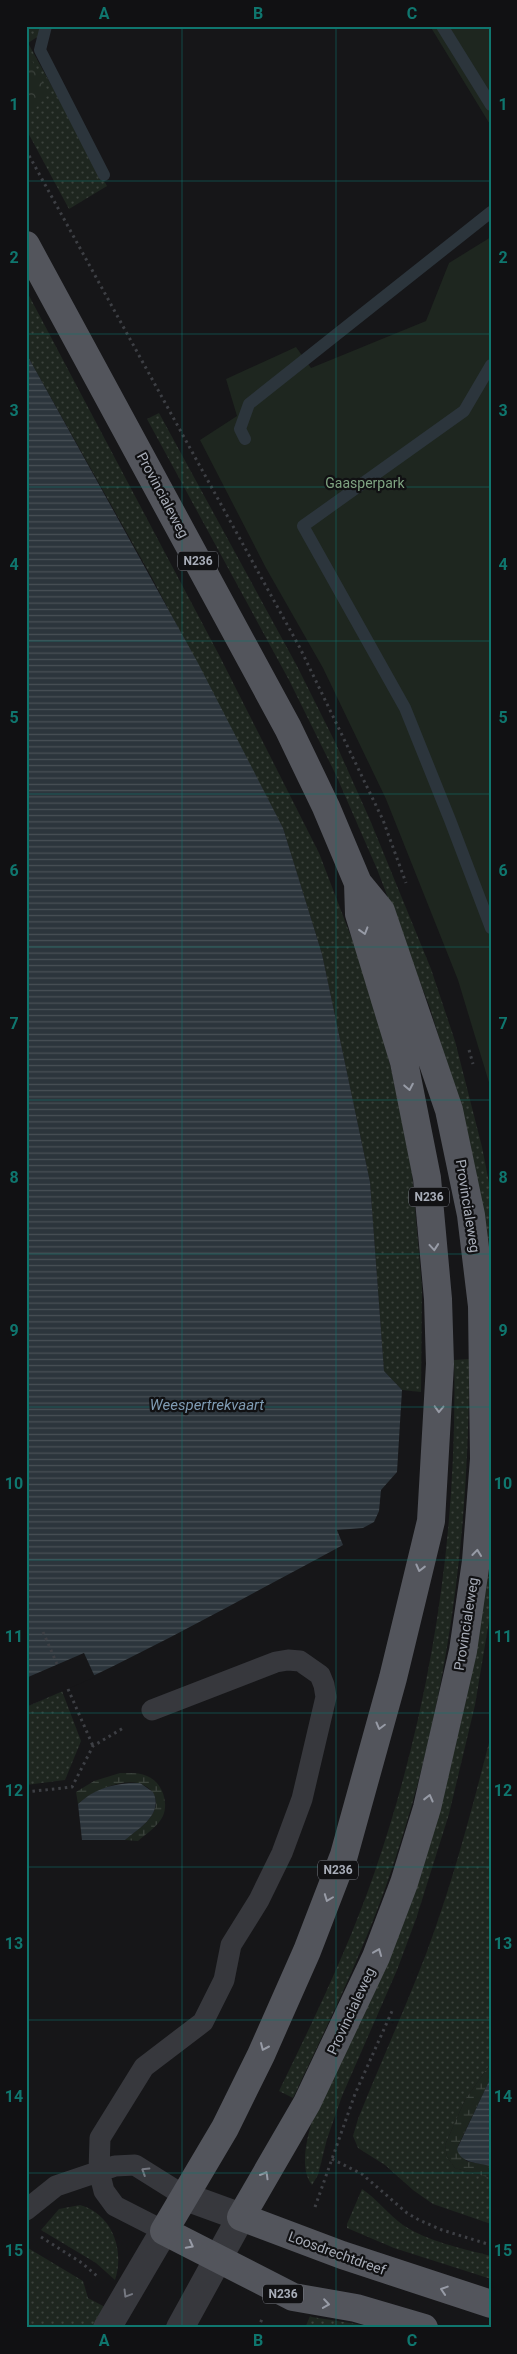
<svg xmlns="http://www.w3.org/2000/svg" width="517" height="2354" font-family="Roboto,sans-serif">
<style>
.grass{fill:url(#grass-dots)}
.forest{fill:url(#forest-crowns)}
.wetland{fill:url(#wetland-marsh)}
.park{fill:#1e261f}
.water{fill:url(#water-rules)}
.pier{fill:#161618}
.lines{fill:none;stroke-linecap:round;stroke-linejoin:round}
.stream{stroke:#2c353c;stroke-width:12}
.path{stroke:#3d3f44;stroke-width:3;stroke-dasharray:2.5 4;stroke-linecap:butt}
.service{stroke:#37383d;stroke-width:21}
.tertiary{stroke:#37383d;stroke-width:28}
.primary{stroke:#53555c;stroke-width:28}
.oneway{stroke:#979ba6}
.oneway2{stroke:#757881}
.grid{fill:none;stroke:#0f766e;stroke-width:1;stroke-opacity:0.55}
.labels{text-anchor:middle;stroke-width:4.5;stroke-linejoin:round;paint-order:stroke}
.shield{fill:#111113;stroke:#7b7e86;stroke-width:1}
.shield-label{font-size:12px;font-weight:bold;fill:#a8adb8}
.park-label{font-size:14px;fill:#7fa381;stroke:#111113}
.street-label{font-size:14px;fill:#a8adb8;stroke:#111113}
.water-label{font-size:15px;font-style:italic;fill:#7f9bb3;stroke:#111113}
.neatline{fill:none;stroke:#0f766e;stroke-width:2}
.grid-label{font-size:16px;text-anchor:middle;font-weight:bold;fill:#0f766e}
</style>
<defs>
<pattern id="grass-dots" width="8" height="8" patternUnits="userSpaceOnUse" patternTransform="scale(1.25)"><rect width="8" height="8" fill="#1e261f"/><path d="M2 2h.1M6 6h.1" fill="none" stroke="#3c433d" stroke-width="1.8" stroke-linecap="round"/></pattern>
<pattern id="forest-crowns" width="20" height="18" patternUnits="userSpaceOnUse" patternTransform="scale(1.25)"><rect width="20" height="18" fill="#1e261f"/><path d="M2 6a3 3 0 1 1 6 0M12 15a3 3 0 1 1 6 0" fill="none" stroke="#3c433d"/></pattern>
<pattern id="wetland-marsh" width="20" height="14" patternUnits="userSpaceOnUse" patternTransform="scale(1.25)"><rect width="20" height="14" fill="#1e261f"/><path d="M1 5h8M5 5V1M11 12h8M15 12V8" fill="none" stroke="#3c433d"/></pattern>
<pattern id="water-rules" width="6" height="5" patternUnits="userSpaceOnUse" patternTransform="scale(1.25)"><rect width="6" height="5" fill="#2c353c"/><path d="M0 2.5h6" fill="none" stroke="#485056"/></pattern>
</defs>
<rect width="100%" height="100%" fill="#161618"/>
<path class="grass" d="M26,26H54L28,43L107,186L69,209L26,129Z
M26,290L218,653L319,853L360,960L383,1035L410,1150L422,1288L421,1392L402,1390L384,1371L370,1182L322,954L283,828L151,576L26,353Z
M159,413L297,666L336,744L370,820L431,969L455,1041L482,1147L491,1193V1283L454,1086L430,1008L377,869L336,775L289,680L147,419Z
M469,1359C470,1538 446,1717 386,1886C360,1959 326,2028 293,2098L279,2091C314,2019 349,1947 375,1871C431,1708 458,1533 454,1360Z
M491,1526V1609L475,1705L449,1814L416,1919L397,1970L342,2096L327,2139L318,2175L312,2185C299,2169 307,2138 312,2121L345,2052Z
M62,1691L81,1741L65,1780L26,1785V1707Z
M491,1735V2063L465,2100L445,2145L447,2157L455,2168L491,2178V2224L433,2204L413,2190L385,2165L358,2148L353,2136L358,2119C380,2064 405,2009 426,1954C453,1882 472,1809 491,1735Z
M362,2189C377,2199 388,2214 403,2225C429,2242 461,2248 491,2256V2279L394,2248L347,2228V2224Z
M80,2205C112,2214 125,2250 115,2280L96,2263L41,2230L59,2209Z
M28,2248L83,2281L88,2298L105,2307L93,2328H27C34,2302 20,2274 28,2248Z
M310,2316L312,2317L382,2328H305Z"/>
<path class="forest" d="M26,47L48,95L32,112L26,99Z"/>
<path class="wetland" d="M120,1773C129,1773 139,1772 147,1776C162,1782 169,1802 163,1816C158,1826 146,1834 138,1841L125,1840C134,1832 148,1824 153,1813C157,1807 157,1801 154,1795C140,1768 93,1790 78,1804L76,1792L94,1781Z
M491,2063V2077L458,2146L466,2161L491,2166V2178L455,2168L447,2157L445,2145L465,2100Z"/>
<path class="park" d="M430,26H491V126Z
M491,237V1089L458,980L386,799L323,668L266,568L200,440L237,416L226,379L296,347L311,368L426,321L449,263Z"/>
<path class="water" d="M26,353L198,663L283,828L322,954L370,1182L384,1371L402,1390L397,1472L381,1490L379,1511L374,1522L363,1528L337,1530L343,1545C238,1601 135,1659 26,1707Z
M129,1783H140L153,1792C164,1814 139,1828 125,1840H82L78,1804C93,1790 109,1785 129,1783Z
M491,2077V2166C478,2163 460,2163 457,2149Z"/>
<path class="pier" d="M84,1653L95,1677L26,1707V1678Z"/>
<g class="lines">
<path class="stream" d="M46,26L40,50L104,175
M442,26L491,105
M491,365L464,411L303,526L405,708L450,820L491,928
M245,439L240,429L249,404L491,212"/>
<path class="path" d="M26,150L300,648L383,820L406,883
M469,1050L473,1064
M43,1632L57,1664
M68,1689L93,1746
M26,1792L72,1787L93,1746L125,1727
M332,2159L362,2174L407,2213L419,2220L442,2230L491,2245
M315,2207L355,2094L393,2009
M41,2237L82,2263L97,2276
M258,2328L262,2319"/>
<path class="service" d="M152,1710L276,1662L288,1660L300,1661L320,1675L324,1685L326,1697L302,1799L282,1853L259,1900L231,1945L224,1980L203,2022L144,2067L100,2138L99,2171L104,2191L115,2206L164,2231
M26,2210L56,2186L115,2166L135,2165L186,2197"/>
<path class="tertiary" d="M107,2328L164,2231
M180,2328L241,2217L186,2197"/>
<path class="primary" d="M26,245L288,728L326,807L358,883L381,911L449,1110L471,1215L482,1306L484,1459L476,1561L463,1651L427,1808L404,1883L376,1957L307,2103L241,2217L342,2255L491,2304
M358,883L359,914L404,1062L427,1178L438,1299L440,1364L431,1521L393,1678L344,1855L307,1951L261,2055L225,2128L164,2231L293,2297L356,2308L424,2328"/>
</g>
<defs><path id="oneway-chevron" d="M-2-3.5L2.5 0L-2 3.5" fill="none" stroke-width="1.6" stroke-linecap="round" stroke-linejoin="round" transform="scale(1.25)"/></defs>
<g class="oneway">
<use href="#oneway-chevron" transform="translate(364 931) rotate(73)"/>
<use href="#oneway-chevron" transform="translate(409 1087) rotate(79)"/>
<use href="#oneway-chevron" transform="translate(434 1247) rotate(85)"/>
<use href="#oneway-chevron" transform="translate(439 1409) rotate(92)"/>
<use href="#oneway-chevron" transform="translate(477 1553) rotate(-84)"/>
<use href="#oneway-chevron" transform="translate(420 1568) rotate(104)"/>
<use href="#oneway-chevron" transform="translate(380 1726) rotate(105)"/>
<use href="#oneway-chevron" transform="translate(429 1798) rotate(-76)"/>
<use href="#oneway-chevron" transform="translate(328 1898) rotate(111)"/>
<use href="#oneway-chevron" transform="translate(378 1952) rotate(-68)"/>
<use href="#oneway-chevron" transform="translate(264 2047) rotate(114)"/>
<use href="#oneway-chevron" transform="translate(265 2175) rotate(-60)"/>
<use href="#oneway-chevron" transform="translate(190 2245) rotate(28)"/>
<use href="#oneway-chevron" transform="translate(444 2290) rotate(-162)"/>
<use href="#oneway-chevron" transform="translate(326 2304) rotate(8)"/>
</g>
<g class="oneway2">
<use href="#oneway-chevron" transform="translate(145 2171) rotate(-148)"/>
<use href="#oneway-chevron" transform="translate(127 2294) rotate(121)"/>
</g>
<path class="grid" d="M182,26V2328M336,26V2328M26,181H491M26,334H491M26,487H491M26,641H491M26,794H491M26,947H491M26,1100H491M26,1254H491M26,1407H491M26,1560H491M26,1713H491M26,1867H491M26,2020H491M26,2173H491"/>
<g class="labels">
<g class="shield">
<rect x="178" y="551.5" width="40" height="19" rx="4"/>
<rect x="409" y="1187.5" width="40" height="19" rx="4"/>
<rect x="318" y="1860.5" width="40" height="19" rx="4"/>
<rect x="263" y="2284.5" width="40" height="19" rx="4"/>
</g>
<g class="shield-label">
<text x="198" y="565">N236</text>
<text x="429" y="1201">N236</text>
<text x="338" y="1874">N236</text>
<text x="283" y="2298">N236</text>
</g>
<g class="park-label">
<text x="365" y="488">Gaasperpark</text>
</g>
<g class="street-label">
<text transform="translate(163 495) rotate(62)" y="5">Provincialeweg</text>
<text transform="translate(468 1206) rotate(81)" y="5">Provincialeweg</text>
<text transform="translate(466 1624) rotate(-81)" y="5">Provincialeweg</text>
<text transform="translate(351 2011) rotate(-65)" y="5">Provincialeweg</text>
<text transform="translate(337 2253) rotate(20)" y="5">Loosdrechtdreef</text>
</g>
<g class="water-label">
<text x="207" y="1410">Weespertrekvaart</text>
</g>
</g>
<rect width="517" height="2354" fill="none" stroke="#111113" stroke-width="55"/>
<rect x="28" y="28" width="462" height="2298" class="neatline"/>
<g class="grid-label">
<text x="104" y="19">A</text>
<text x="258" y="19">B</text>
<text x="412" y="19">C</text>
<text x="14" y="110">1</text>
<text x="503" y="110">1</text>
<text x="14" y="263">2</text>
<text x="503" y="263">2</text>
<text x="14" y="416">3</text>
<text x="503" y="416">3</text>
<text x="14" y="570">4</text>
<text x="503" y="570">4</text>
<text x="14" y="723">5</text>
<text x="503" y="723">5</text>
<text x="14" y="876">6</text>
<text x="503" y="876">6</text>
<text x="14" y="1029">7</text>
<text x="503" y="1029">7</text>
<text x="14" y="1183">8</text>
<text x="503" y="1183">8</text>
<text x="14" y="1336">9</text>
<text x="503" y="1336">9</text>
<text x="14" y="1489">10</text>
<text x="503" y="1489">10</text>
<text x="14" y="1642">11</text>
<text x="503" y="1642">11</text>
<text x="14" y="1796">12</text>
<text x="503" y="1796">12</text>
<text x="14" y="1949">13</text>
<text x="503" y="1949">13</text>
<text x="14" y="2102">14</text>
<text x="503" y="2102">14</text>
<text x="14" y="2256">15</text>
<text x="503" y="2256">15</text>
<text x="104" y="2346">A</text>
<text x="258" y="2346">B</text>
<text x="412" y="2346">C</text>
</g>
</svg>
